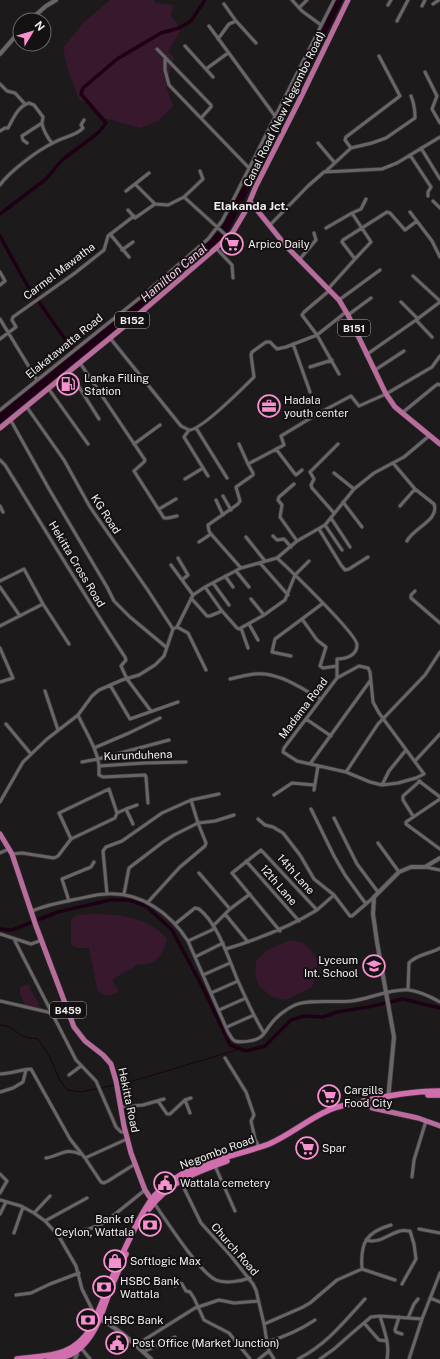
<svg xmlns="http://www.w3.org/2000/svg" width="440" height="1359" font-family="'Public Sans',sans-serif">
<style>
.green{fill:#37182c}
.water{fill:#1e0014}
.lines{fill:none;stroke-linecap:round;stroke-linejoin:round}
.stream{stroke:#1e0014;stroke-width:1}
.canal{stroke:#1e0014;stroke-width:3.5}
.minor-casing{stroke:#363435;stroke-width:4.5}
.tertiary-casing{stroke:#363435;stroke-width:5.5}
.primary-casing{stroke:#363435;stroke-width:6}
.trunk-casing{stroke:#363435;stroke-width:7}
.minor{stroke:#6a6568;stroke-width:3}
.tertiary{stroke:#6a6568;stroke-width:4}
.primary{stroke:#b76c9c;stroke-width:5}
.trunk{stroke:#d16eae;stroke-width:5.5}
.labels{text-anchor:middle;stroke-width:4;stroke-linejoin:round;paint-order:stroke}
.shield{fill:#141113;stroke:#aeacad;stroke-width:1}
.shield-label{font-size:10px;font-weight:bold;fill:#f0eeef}
.street-label{font-size:11px;fill:#f0eeef;stroke:#141113}
.poi-label{font-size:11px;fill:#f0eeef;stroke:#141113;text-anchor:start}
.neighbourhood-label{font-size:12px;font-weight:bold;fill:#f0eeef;stroke:#141113}
.water-label{font-size:12px;font-style:italic;fill:#f7cbe4;stroke:#141113}
</style>
<rect width="100%" height="100%" fill="#1d1a1c"/>
<path class="green" d="M110,0H154L156,3L173,5L171,16L181,30L168,51L174,58L166,86L173,106L158,121L140,128L104,118L93,107L79,99L68,70L63,48L83,23Z
M90,914C117,914 149,916 167,939C164,953 155,967 139,964L113,979L114,984L119,991C110,997 104,998 97,989L89,948H77L71,945V920L76,915Z
M289,940L302,942L310,949L317,960V973L312,987L286,1000L272,997L260,987L255,976L256,961L266,951Z
M27,985H29C32,995 38,999 41,1010L26,1007L20,994V988L22,986Z"/>
<path class="water" d="M336,0H343L230,228L219,244L196,264L0,424V413L187,259L213,237L223,225Z"/>
<g class="lines">
<path class="stream" d="M0,1025C9,1025 14,1030 21,1035C26,1038 32,1038 38,1039L50,1057L60,1081L67,1090L81,1092L114,1085
M120,1084L133,1081L240,1049"/>
<path class="canal" d="M0,214L46,179L61,161L99,132L106,123L81,94L83,88L117,59L161,33L179,28L191,21L205,0
M0,236L27,285L72,349
M0,929L12,930L58,912L110,900H129L146,906L172,930L204,990L230,1045L246,1051L265,1046L291,1020L304,1016L323,1017L337,1012L368,1007L403,999L440,1008"/>
<g class="minor-casing">
<path id="minor" d="M292,0L302,11L321,25
M224,4L236,21
M433,4L439,0
M388,5L391,0
M422,6L425,0
M299,8L307,0
M397,21L408,0
M209,26L275,116
M218,39L229,24L236,21L256,43
M185,46L213,77
M157,49L211,105V107L202,117
M165,57V70L169,85L249,168
M206,69L228,53
M425,72L437,96L432,109L440,123
M0,84L7,91L15,93L25,104
M0,131L5,128H8C13,119 18,106 29,103L34,105L43,117C43,119 42,121 42,124C43,129 48,139 52,143
M27,143L23,140L22,136L42,123
M318,143L334,162
M351,148L345,140L346,137L400,96L379,56
M421,148L440,179
M410,155L431,187L428,192V196
M325,172L351,148L372,143L386,138L415,118C415,111 414,103 411,96
M135,184L149,173
M0,185C10,171 38,150 53,143C63,137 76,136 83,128L81,125L84,120
M126,191L135,184L155,204
M184,197L203,179L200,171
M433,201L440,208
M128,210L135,218L155,204L168,205L184,197L228,237
M410,212L432,241L440,257
M352,213L361,209L366,199
M270,225L308,186L324,172L382,169L397,163L440,137
M326,228L352,213L371,242L355,259
M110,234L129,257
M216,248L232,265L233,278
M122,250L133,242
M299,260L316,240L314,233
M0,272L5,281L0,285
M413,276L440,301
M328,289L355,259L342,242L343,240L387,212L390,213L405,230L417,221
M330,290L304,312L302,315L317,335L339,374
M339,300L380,270
M401,302L418,319
M348,315L371,298
M0,319L37,380
M416,320L432,337
M110,338L181,426C183,427 187,429 189,430C200,431 245,386 254,377L251,355L252,352L266,342H270L277,349L286,347L317,335L346,312
M0,339L16,327L12,320L13,317L75,273L104,250L108,236L134,216
M293,344L310,392
M366,355L416,320L440,302
M80,363L145,460L144,462L134,471L164,518H168L177,516
M310,367L332,360
M375,370L404,351
M69,371L99,419
M48,388L88,444
M26,406L64,460L90,507L147,589L173,629
M0,410L142,296L208,239L222,221L232,202L334,0
M402,413L435,386L438,384L440,385
M10,419L49,489L107,587L114,601L130,617L166,647
M196,428L227,478
M189,430L184,437L208,476
M134,444L160,425
M239,444L248,464
M276,449L295,474L296,475L302,470
M0,460L5,465C45,529 83,594 125,657L126,660L121,666L127,679L151,711
M393,463L415,489L434,504C440,520 413,528 407,541
M334,473L354,489
M185,479L203,468
M294,484L279,497L278,500L282,505L280,517L297,541
M223,496L231,510
M216,500L223,515
M343,502L362,527
M0,506L3,512
M400,506L415,489
M159,509L176,499
M334,513L312,488L311,485L314,479L310,472L338,444
M331,518L350,547
M325,525L342,550
M319,529L341,565L345,570L349,569L368,557
M273,536L277,540L284,539L291,547
M246,537L265,561
M199,542L211,534
M178,558L188,575L182,580
M277,558C288,568 358,635 357,645C357,656 345,659 337,659V678
M260,563L288,595
M171,565L193,595
M241,568L211,534L209,531L208,525L238,504L240,501L236,487L253,475V473L248,464L284,445L281,436L319,413L351,396L359,406L386,394L432,367L440,356
M236,571L249,587
M225,576L233,587
M0,581L24,569L43,604
M213,583L229,605
M0,587L20,616
M205,587L222,611L237,628L239,629L264,615L285,600L295,575L309,561
M415,591L411,595V598L440,623
M191,598L207,616H210L222,611
M251,599L264,615
M302,619L317,640L326,647L320,666L323,668L337,666
M249,624L258,640
M0,626L43,604L69,644
M177,627L188,633L206,670
M241,628L248,648
M0,648L13,678L0,682
M291,656L272,652L275,639L322,604
M359,666L368,668L370,672L373,702L379,713L424,774L416,778L398,783L382,785L370,782L346,772L297,761L283,752L284,748L337,678Z
M230,679C238,677 246,675 254,674C278,671 302,689 321,699
M110,685L130,719L178,702
M45,691L58,730
M78,715C85,731 97,748 99,766L144,763L186,762
M306,719L331,736
M6,724L31,754
M94,748L129,733L160,718
M415,761L440,734
M82,762L98,759L169,740
M310,764L370,681
M99,766V775L103,777L145,775L146,777L148,803
M346,772L378,724L425,675L440,652
M419,781L440,797
M382,785L389,771L406,750
M314,790L318,766
M274,795L292,783L314,785
M440,799L406,822V824L440,849
M0,802L23,762L47,739L78,715L92,696L99,690L122,680L139,675L155,665L164,656L173,629L177,627L193,595L205,587L241,568L277,558L297,541L325,525L354,489L374,473L404,457L429,436
M126,809L137,805
M311,809L334,856L345,875L366,904
M117,813L126,809L133,824
M413,816L403,800V796L420,781
M334,818L357,864L378,892
M258,819L265,825L273,827L283,833L300,855L314,879L334,895L317,910
M378,843L399,872
M0,853L9,849
M12,854L22,853L54,858L58,856L71,839L115,818L117,813L109,789L59,813L71,839
M246,861L299,921
M425,867L440,870
M199,873L230,909
M107,894L103,851L106,847L122,841L162,813L191,800L219,794
M124,894L129,868L163,842L174,835L198,823L215,821L234,815
M334,895L350,916H352L374,897
M69,901L62,879L91,867L94,862
M148,902L180,867L205,846L206,843L198,823L191,800
M32,911C46,905 62,902 77,899C87,897 97,894 107,894C141,892 170,913 188,941L228,1032C230,1035 232,1040 235,1041C241,1043 254,1041 259,1038C265,1035 267,1028 271,1024C276,1017 286,1009 295,1005C309,999 335,1003 352,1001C368,999 393,988 409,990C419,991 431,997 440,1002
M225,914L248,942
M175,924L195,908L199,909C219,925 228,958 238,981C246,999 254,1017 264,1033
M213,926L230,909L250,894
M0,934L31,944L42,940
M15,941L76,1060L96,1081L116,1127L121,1132H126
M188,941L214,929
M226,949C258,939 288,928 317,910L261,850L232,873L280,931
M195,957L223,943
M203,975L230,963
M408,990L409,963C417,954 430,954 440,948
M211,993L238,981
M0,1001L52,1013L68,1009
M219,1010L246,998
M227,1027L254,1015
M225,1058L246,1092L254,1115L251,1121L255,1139L259,1147
M0,1074C9,1074 24,1069 31,1069L70,1139L85,1158L101,1182L104,1183L108,1181L135,1164
M69,1075L81,1066
M0,1092L13,1088L23,1082L26,1070
M185,1100L190,1113
M158,1101L167,1114H170L185,1100L191,1098
M120,1107L143,1105L164,1099
M46,1158C59,1156 66,1147 80,1154
M85,1158L127,1139
M215,1166L235,1211
M0,1174L7,1181L0,1193
M412,1177L414,1160L426,1121
M180,1180L201,1223L231,1256L253,1284L256,1290L264,1324L267,1342L269,1351L274,1359
M0,1200L21,1206L34,1213L45,1221L58,1235L76,1266L82,1289L96,1317
M154,1203C166,1220 199,1272 216,1280C225,1284 241,1281 250,1278
M34,1213L50,1196
M0,1214L6,1202
M45,1221L87,1198
M391,1225C366,1232 360,1243 362,1269L395,1280
M419,1229L440,1233
M14,1233L23,1207
M58,1235L89,1229L104,1223L145,1190
M366,1240C380,1244 388,1234 400,1231C404,1230 406,1231 410,1231L414,1244L416,1259L402,1284
M175,1286L179,1283L182,1284L186,1291L190,1292L194,1298L204,1320L229,1333L250,1359
M16,1295L31,1293L50,1284L79,1273
M430,1298L440,1302
M380,1316C384,1330 390,1344 387,1359
M399,1317L395,1330L396,1332L402,1334
M408,1318L414,1304L418,1299
M364,1323L379,1340L387,1341
M264,1324L303,1307L310,1303L337,1280L362,1269
M267,1342C284,1337 300,1330 315,1320
M136,1345L195,1308L219,1300L234,1303L258,1301
M81,1348L90,1359
M143,1352L175,1337
M259,1359L269,1351
M298,1359C326,1345 344,1322 365,1299
M320,1359L334,1349L351,1334L371,1317L380,1316L422,1319
M409,1359L422,1319L440,1273"/>
</g>
<g class="tertiary-casing">
<path id="tertiary" d="M30,20L46,6L56,0
M0,54L20,31
M388,1100L394,1037L377,942L373,914L374,897L399,872L411,867H425L440,858
M98,1318C120,1329 133,1343 151,1359
M75,1350L77,1354L75,1359"/>
</g>
<g class="primary-casing">
<path id="primary" d="M250,202L253,205L286,246L339,300L348,315L386,394L395,407L440,444
M0,428L132,320L216,248L233,232L246,210L256,186L299,101L348,0
M0,834L12,854L36,926L74,1027L85,1041L103,1055L111,1064L116,1081L124,1126L131,1153L145,1190L153,1202
M364,1101L366,1104L372,1108L418,1118L440,1126"/>
</g>
<g class="trunk-casing">
<path id="trunk" d="M428,1095H440
M149,1209C170,1181 196,1172 227,1161
M17,1359C48,1355 72,1358 91,1328C105,1297 116,1265 132,1234C138,1221 145,1207 155,1195C184,1163 231,1158 269,1144C290,1135 307,1120 327,1111C336,1106 347,1105 356,1103C384,1096 411,1091 440,1091
M49,1359C58,1358 68,1357 75,1352C97,1337 103,1308 112,1285C117,1275 121,1264 126,1254"/>
</g>
<use href="#minor" class="minor"/>
<use href="#tertiary" class="tertiary"/>
<use href="#primary" class="primary"/>
<use href="#trunk" class="trunk"/>
</g>
<defs>
<g id="supermarket-ring" transform="scale(1.15)"><circle r="9.5" fill="#141113" stroke="#f690cf" stroke-width="1.5"/><path d="M-6-5.5h2.5l.6 2H6L4.5 2H-2.5L-4.4-4H-6ZM-1.5 3.2a1.3 1.3 0 1 0 .1 0ZM3 3.2a1.3 1.3 0 1 0 .1 0Z" fill="#f690cf"/></g>
<g id="fuel-ring" transform="scale(1.15)"><circle r="9.5" fill="#141113" stroke="#f690cf" stroke-width="1.5"/><path d="M-5.5-6h7V0h2V4h1.3V-2.5L3-4.5l.8-.8L6-3V5H2.5V1h-1V6h-7ZM-4.2-4.7v3.2H.2V-4.7Z" fill="#f690cf"/></g>
<g id="office-ring" transform="scale(1.15)"><circle r="9.5" fill="#141113" stroke="#f690cf" stroke-width="1.5"/><path d="M-6-3h4V-5.5h4V-3h4V5H-6ZM-1-4.5V-3h2v-1.5ZM-6 0V1H6V0Z" fill="#f690cf"/></g>
<g id="school-ring" transform="scale(1.15)"><circle r="9.5" fill="#141113" stroke="#f690cf" stroke-width="1.5"/><path d="M0-5L7-2L0 1L-7-2ZM-4 1L0 2.5L4 1V4Q0 6-4 4Z" fill="#f690cf"/></g>
<g id="civic-ring" transform="scale(1.15)"><circle r="9.5" fill="#141113" stroke="#f690cf" stroke-width="1.5"/><path d="M-.6-6.5H3V-4.5H.6V-3L4-1V1h2V6H-6V1h2V-1L-.6-3ZM-1.2 2.5V6h2.4V2.5Z" fill="#f690cf"/></g>
<g id="bank-ring" transform="scale(1.15)"><circle r="9.5" fill="#141113" stroke="#f690cf" stroke-width="1.5"/><path d="M-6-4H6V4H-6ZM0-2.3a2.3 2.3 0 1 0 0 4.6a2.3 2.3 0 1 0 0-4.6Z" fill="#f690cf"/></g>
<g id="shop-ring" transform="scale(1.15)"><circle r="9.5" fill="#141113" stroke="#f690cf" stroke-width="1.5"/><path d="M-5-2.5h2.3a2.7 3.5 0 0 1 5.4 0H5L5.5 6h-11ZM-1.5-2.5h3a1.5 2.3 0 0 0-3 0Z" fill="#f690cf"/></g>
</defs>
<g fill-rule="evenodd">
<use href="#supermarket-ring" x="232" y="244"/>
<use href="#fuel-ring" x="68" y="384"/>
<use href="#office-ring" x="269" y="406"/>
<use href="#school-ring" x="374" y="966"/>
<use href="#supermarket-ring" x="329" y="1096"/>
<use href="#supermarket-ring" x="307" y="1148"/>
<use href="#civic-ring" x="165" y="1183"/>
<use href="#bank-ring" x="150" y="1225"/>
<use href="#shop-ring" x="115" y="1261"/>
<use href="#bank-ring" x="104" y="1287"/>
<use href="#bank-ring" x="88" y="1320"/>
<use href="#civic-ring" x="117" y="1343"/>
</g>
<g class="labels">
<g class="shield">
<rect x="115" y="312" width="34" height="16" rx="3"/>
<rect x="338" y="320" width="32" height="16" rx="3"/>
<rect x="50" y="1002" width="36" height="16" rx="3"/>
</g>
<g class="shield-label">
<text x="132" y="324">B152</text>
<text x="354" y="332">B151</text>
<text x="68" y="1014">B459</text>
</g>
<g class="street-label">
<text transform="translate(284 109) rotate(-64)" y="4">Canal Road (New Negombo Road)</text>
<text transform="translate(59 271) rotate(-37)" y="4">Carmel Mawatha</text>
<text transform="translate(64 346) rotate(-39)" y="4">Elakatawatta Road</text>
<text transform="translate(106 514) rotate(57)" y="4">KG Road</text>
<text transform="translate(77 564) rotate(59)" y="4">Hekitta Cross Road</text>
<text transform="translate(303 708) rotate(-53)" y="4">Madama Road</text>
<text transform="translate(138 755) rotate(-2)" y="4">Kurunduhena</text>
<text transform="translate(296 874) rotate(48)" y="4">14th Lane</text>
<text transform="translate(279 885) rotate(49)" y="4">12th Lane</text>
<text transform="translate(129 1100) rotate(78)" y="4">Hekitta Road</text>
<text transform="translate(217 1152) rotate(-20)" y="4">Negombo Road</text>
<text transform="translate(235 1249) rotate(49)" y="4">Church Road</text>
</g>
<g class="poi-label">
<text x="248" y="248">Arpico Daily</text>
<text x="84" y="382">Lanka Filling<tspan x="84" dy="13">Station</tspan></text>
<text x="284" y="404">Hadala<tspan x="284" dy="13">youth center</tspan></text>
<text x="358" y="964" text-anchor="end">Lyceum<tspan x="358" dy="13">Int. School</tspan></text>
<text x="344" y="1094">Cargills<tspan x="344" dy="13">Food City</tspan></text>
<text x="322" y="1152">Spar</text>
<text x="180" y="1187">Wattala cemetery</text>
<text x="134" y="1223" text-anchor="end">Bank of<tspan x="134" dy="13">Ceylon, Wattala</tspan></text>
<text x="130" y="1265">Softlogic Max</text>
<text x="120" y="1285">HSBC Bank<tspan x="120" dy="13">Wattala</tspan></text>
<text x="104" y="1324">HSBC Bank</text>
<text x="132" y="1347">Post Office (Market Junction)</text>
</g>
<g class="neighbourhood-label">
<text x="251" y="210">Elakanda Jct.</text>
</g>
<g class="water-label">
<text transform="translate(174 273) rotate(-40)" y="4">Hamilton Canal</text>
</g>
</g>
<g transform="translate(32 32) rotate(52)"><circle r="19" fill="#141113" stroke="#6c696b"/>
<path d="M0-3L7 15L0 10L-7 15Z" fill="#f690cf"/>
<text y="-6" font-size="11" font-weight="bold" text-anchor="middle" fill="#f0eeef">N</text>
</g>
</svg>
